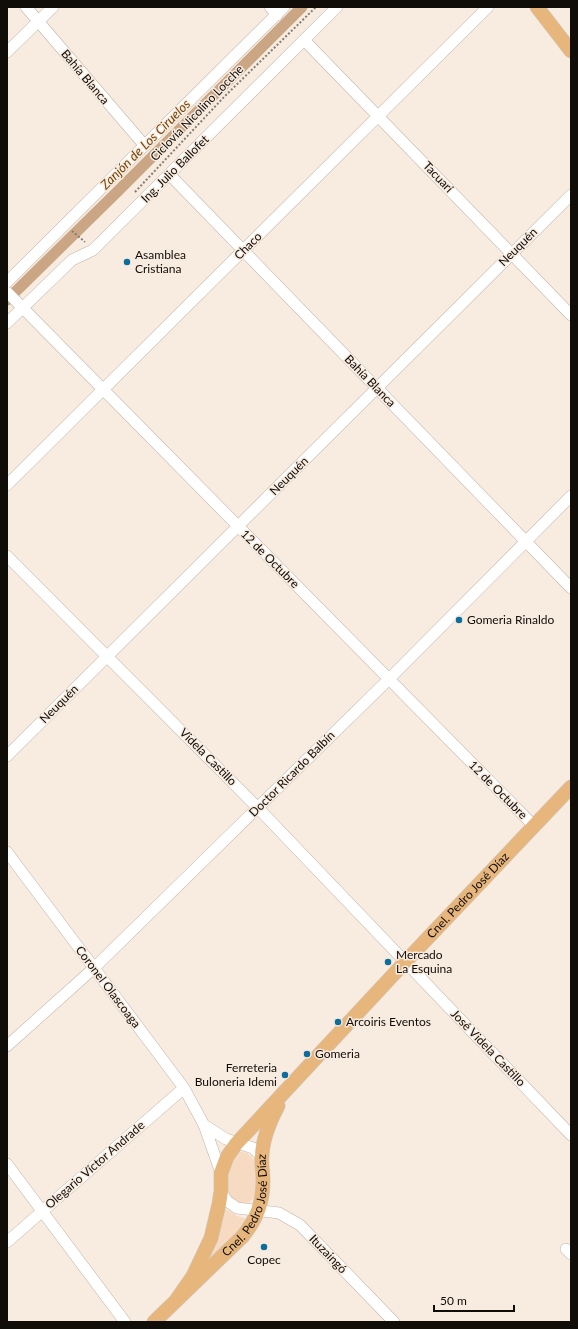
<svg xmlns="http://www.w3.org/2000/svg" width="578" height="1329" font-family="Lato,sans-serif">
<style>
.green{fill:#f6dac1}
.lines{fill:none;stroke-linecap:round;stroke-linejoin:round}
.canal{stroke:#caa685;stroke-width:11}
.minor-casing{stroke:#c0b4a9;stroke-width:12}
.major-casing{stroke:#cfcece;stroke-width:15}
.path{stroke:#867d75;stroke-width:2;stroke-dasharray:2 2;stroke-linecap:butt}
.minor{stroke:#fff;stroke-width:11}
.major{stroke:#e7b67c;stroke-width:14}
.poi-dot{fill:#0d6d9c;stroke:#f8ebdf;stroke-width:1.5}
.labels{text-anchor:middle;stroke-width:3;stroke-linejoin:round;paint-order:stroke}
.street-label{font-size:12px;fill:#100c08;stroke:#f8ebdf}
.poi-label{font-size:12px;fill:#100c08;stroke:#f8ebdf;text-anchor:start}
.water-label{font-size:13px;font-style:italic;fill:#73450b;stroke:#f8ebdf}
</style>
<rect width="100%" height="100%" fill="#f8ebdf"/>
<path class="green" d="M239,1152C271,1149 260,1235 226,1192C227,1178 225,1160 239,1152Z
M224,1208L237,1216L247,1219L241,1229L219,1256L206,1261Z"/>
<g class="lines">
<path class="canal" d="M7,300L117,192L302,7"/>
<g class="minor-casing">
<path id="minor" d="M26,7L145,146
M270,7L277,15
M304,40L571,315
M7,52L53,7
M169,174L571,588
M7,282L284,7
M7,292L534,826
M7,323L72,260L93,250L337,7
M7,485L488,7
M7,556L258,808L571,1135
M7,756L571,195
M7,852L184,1088L204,1125L221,1173
M7,1046L94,968L389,679L571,496
M204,1125L226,1139L253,1148L262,1157
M7,1164L125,1322
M221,1191L227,1201L237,1208L279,1213L300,1225L394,1322
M7,1242L184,1088
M566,1249L571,1254"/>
</g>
<g class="major-casing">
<g id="major">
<path d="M537,7L571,51"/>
<path id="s1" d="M177,1299L193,1276L211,1238L219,1204L221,1191V1173L227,1157L236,1144L406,961L571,787"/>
<path id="s2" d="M154,1322L243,1236C257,1218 263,1203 263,1180C263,1172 261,1163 262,1155C263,1138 270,1121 278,1106"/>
</g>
</g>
<path class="path" d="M135,192L224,97L316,7
M72,231L85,242"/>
<use href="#minor" class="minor"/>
<use href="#major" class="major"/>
</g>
<g class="poi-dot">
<circle cx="127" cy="262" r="4"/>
<circle cx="459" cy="620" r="4"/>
<circle cx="388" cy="962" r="4"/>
<circle cx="338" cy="1022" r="4"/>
<circle cx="307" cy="1054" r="4"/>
<circle cx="285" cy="1075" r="4"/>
<circle cx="264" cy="1247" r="4"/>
</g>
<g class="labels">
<g class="street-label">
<text transform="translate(85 77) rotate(50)" y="4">Bahía Blanca</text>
<text transform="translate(197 113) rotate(-46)" y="4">Ciclovía Nicolino Locche</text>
<text transform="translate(175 169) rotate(-45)" y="4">Ing. Julio Ballofet</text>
<text transform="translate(438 177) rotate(46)" y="4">Tacuarí</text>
<text transform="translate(248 246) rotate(-45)" y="4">Chaco</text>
<text transform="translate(518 247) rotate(-45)" y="4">Neuquén</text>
<text transform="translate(370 381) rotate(46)" y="4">Bahía Blanca</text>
<text transform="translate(289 476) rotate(-45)" y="4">Neuquén</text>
<text transform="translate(270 559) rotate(45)" y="4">12 de Octubre</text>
<text transform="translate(59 704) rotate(-45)" y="4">Neuquén</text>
<text transform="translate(208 757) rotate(45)" y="4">Videla Castillo</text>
<text transform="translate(292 774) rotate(-45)" y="4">Doctor Ricardo Balbín</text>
<text transform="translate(498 790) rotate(45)" y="4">12 de Octubre</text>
<text dy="4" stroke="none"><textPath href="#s1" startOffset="509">Cnel. Pedro José Díaz</textPath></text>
<text transform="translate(108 987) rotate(53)" y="4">Coronel Olascoaga</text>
<text transform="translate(488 1048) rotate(46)" y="4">José Videla Castillo</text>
<text transform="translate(95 1165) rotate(-41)" y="4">Olegario Víctor Andrade</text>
<text dy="4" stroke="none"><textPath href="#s2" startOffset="154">Cnel. Pedro José Díaz</textPath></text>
<text transform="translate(328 1254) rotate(46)" y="4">Ituzaingó</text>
</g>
<g class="poi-label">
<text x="135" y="259">Asamblea<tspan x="135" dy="14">Cristiana</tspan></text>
<text x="467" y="624">Gomeria Rinaldo</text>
<text x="396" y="959">Mercado<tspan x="396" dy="14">La Esquina</tspan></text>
<text x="346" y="1026">Arcoiris Eventos</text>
<text x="315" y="1058">Gomeria</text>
<text x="277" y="1072" text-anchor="end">Ferreteria<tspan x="277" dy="14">Buloneria Idemi</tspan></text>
<text x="264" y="1264" text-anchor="middle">Copec</text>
</g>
<g class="water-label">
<text transform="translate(145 144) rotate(-45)" y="5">Zanjón de Los Ciruelos</text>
</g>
</g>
<rect width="578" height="1329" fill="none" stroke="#100c08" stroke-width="16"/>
<path d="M434 1305v6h80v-6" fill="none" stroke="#100c08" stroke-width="2"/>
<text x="440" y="1305" font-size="12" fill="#100c08" stroke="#f8ebdf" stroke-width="3" paint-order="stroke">50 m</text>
</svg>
